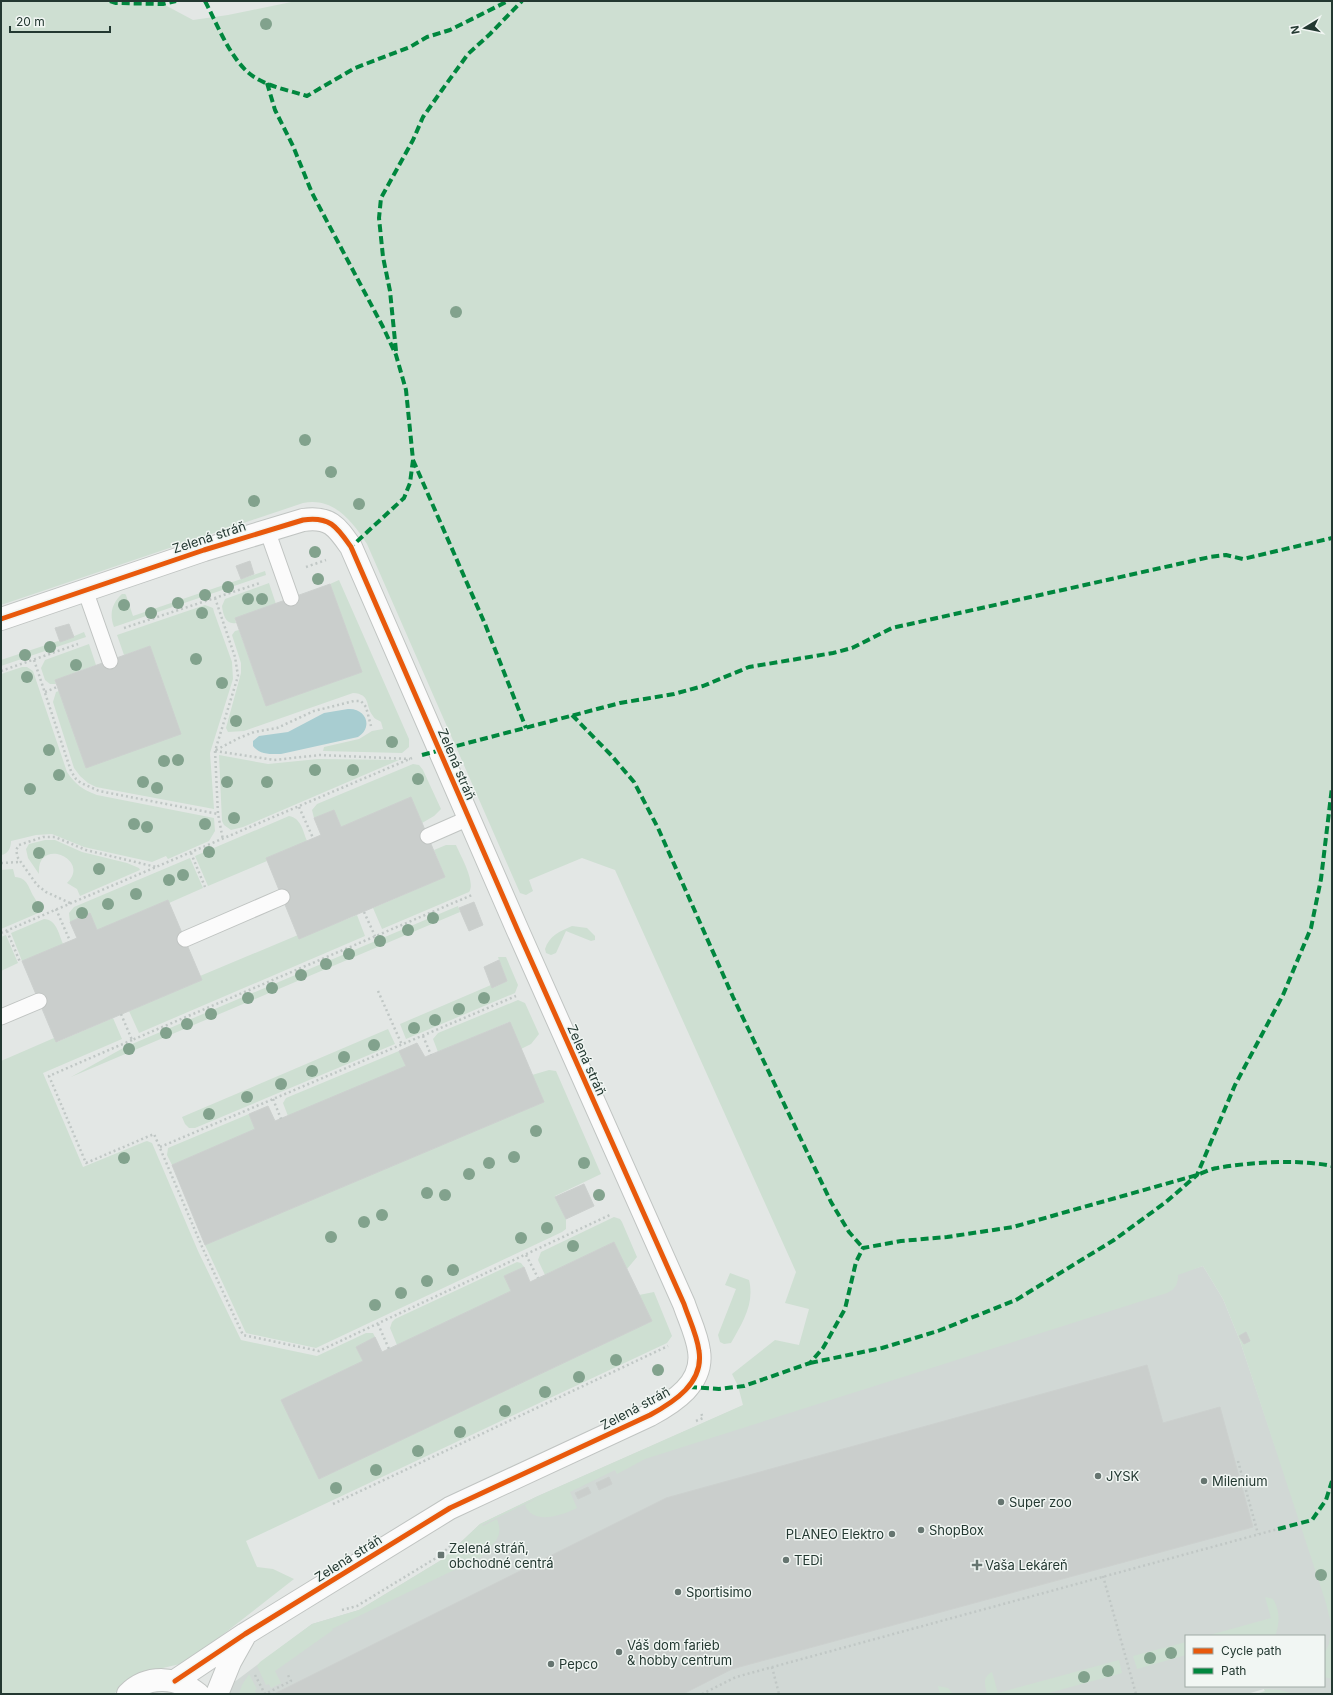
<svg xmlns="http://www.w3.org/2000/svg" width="1333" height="1695" font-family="Inter,sans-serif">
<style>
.built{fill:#d1d8d5;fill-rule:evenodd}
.green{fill:#cedfd2}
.water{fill:#a8cdd1}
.building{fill:#cacecc;stroke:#ccd0ce}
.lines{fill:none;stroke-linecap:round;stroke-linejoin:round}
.lane-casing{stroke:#c0c4c2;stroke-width:17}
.street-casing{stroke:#c0c4c2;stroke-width:24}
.path{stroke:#c0c7c5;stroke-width:2.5;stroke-dasharray:2 3;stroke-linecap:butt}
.lane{stroke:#fbfbfb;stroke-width:15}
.street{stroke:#fbfbfb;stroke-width:22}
.quiet{stroke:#00873e;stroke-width:4;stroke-dasharray:8 4;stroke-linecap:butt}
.cycleway-casing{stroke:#f1f6f3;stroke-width:8}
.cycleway{stroke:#e8590c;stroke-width:5}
.tree{fill:#82a28d}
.poi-dot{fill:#667570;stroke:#f1f6f3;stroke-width:1.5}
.labels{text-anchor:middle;stroke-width:3;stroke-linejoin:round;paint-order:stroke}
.street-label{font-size:13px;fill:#233831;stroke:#f1f6f3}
.poi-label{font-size:13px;fill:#233831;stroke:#f1f6f3;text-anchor:start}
</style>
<rect width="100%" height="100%" fill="#e3e7e5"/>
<path class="built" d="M1203,1266L1223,1299L1240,1341L1276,1449L1332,1497V1694H1281L1265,1691L1264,1689L1247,1694H229L233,1683L312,1624L359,1610L443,1559L480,1524L538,1496L753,1401ZM1186,1636H1324V1686H1186Z"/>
<path class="green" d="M1,1H162L163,4L193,20L228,15L296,1H1332V1679L1324,1677V1654L1329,1644L1331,1624L1326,1603L1240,1341L1223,1299L1203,1266L1178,1275C1178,1285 1175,1289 1167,1293L645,1459L617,1474L615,1470L570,1492L577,1508C563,1515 533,1526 525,1505L539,1497L482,1525L483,1526L497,1519C505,1540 491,1543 481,1557L332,1629L333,1630L275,1671L281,1683L271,1688L269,1684L266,1685L257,1666L260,1662L312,1624L359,1610L443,1559L480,1524L538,1496L743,1405L738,1386L732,1374L775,1340L799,1345L809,1309L785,1303L796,1272L615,870L582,858L529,880L533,891L526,895L520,893L367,544C352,521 334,497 303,503L1,605Z
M265,571L266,575L114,627C109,614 112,603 122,594H125L126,595L133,616Z
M339,580L409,739V747L402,753L323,751L324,747L359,739L372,731L383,729L381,722C379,720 374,719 373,716C365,706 371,694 353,693L244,731L228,732L226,728L241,673V663L232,635L235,631L239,630L266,706L362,672L330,584Z
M269,583L276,604L235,618L236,623C226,625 223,615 222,606L225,599Z
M205,605L213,608L214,612L232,662L233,679L210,753L214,809L96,787L88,783L80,776L74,768L53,702L56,692L59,691L86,768L180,733L150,646L124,655L117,635Z
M84,632L86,637L1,666V660L58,641L60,642Z
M89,644L96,665L55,680L56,684H50L45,680L41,668L45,660Z
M22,667H27L33,671L67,772C75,784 83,790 97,795L214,818L215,831L209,841L168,859L166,856L152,862L84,847L52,834L36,835L11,841C11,848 8,854 1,855V674Z
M219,755L268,764L318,759L399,760L243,827L231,830L224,825L222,821Z
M413,764L419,765L423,770L441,809L434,816L422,823L411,797L341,827L334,810L314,818L312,810L317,804Z
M289,816C301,818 303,831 307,841L266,858L267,861L208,886L195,856Z
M45,840H55L82,852L127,863L139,868L140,870L80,896L77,889L67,883C92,859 36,836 39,874L28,858L26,849L29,844Z
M446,845H456C461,857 476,882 469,892L382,929L373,908L445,877L434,850Z
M190,858L203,888L169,903L168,900L97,930L90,913L70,922L69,913L74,907Z
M13,869L15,877C28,878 28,887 34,897C37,903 41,905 43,911L1,929V870Z
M458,906L460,912L71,1077L125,1047Z
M357,915L365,936L139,1033L129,1011L202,980L200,976L298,935L300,938Z
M44,919C56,919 59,934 63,944L22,961L11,933Z
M572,926L587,928L595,936V940L591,941L566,931L556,953L551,955L546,953L545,949C549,936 560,931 572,926Z
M6,935L18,963L1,971V937Z
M498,957H506L518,985L515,993L406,1039L400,1024L491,985L493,988L507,981Z
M518,1000L525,1003L539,1034L531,1044L521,1049L509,1022L438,1052L433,1039L438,1033Z
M113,1018L122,1039L43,1073L83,1167L144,1142L147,1141L152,1143L198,1251L241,1340L317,1356L366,1333H373L375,1337L356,1347L363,1361L281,1400L319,1479L652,1321L639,1295L654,1292L672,1336L667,1343L246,1541L257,1567L273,1569L294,1579L198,1654L180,1664L150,1671L123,1684L114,1694H1V1061L54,1038L57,1042Z
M388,1029L395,1044L195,1128H189L185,1124L182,1117Z
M399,1051L406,1066L288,1116L283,1103L286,1098Z
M549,1070L556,1071L601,1174L555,1196L566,1219V1229L562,1232L316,1348L246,1333L205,1245L544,1102L532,1075Z
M249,1114L255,1129L172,1165L167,1155L168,1148Z
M614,1217L620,1219L622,1222L637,1257L627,1269L614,1242L545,1275L538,1260L541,1252Z
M517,1262L521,1263L524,1267L504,1276L511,1291L397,1345L390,1328L392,1322L395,1319Z
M730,1273L749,1280C755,1304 742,1323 731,1343L724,1344L720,1342L718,1335L736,1289L725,1285Z
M1265,1597L1273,1599C1280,1610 1280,1624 1275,1636H1206L1271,1618Z
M1186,1642V1655L1137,1669L1133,1656Z
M1119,1660L1122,1673L1045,1694H987C985,1685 982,1677 992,1672L998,1693Z
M249,1674L257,1689L255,1690L256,1694H239L242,1685Z
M938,1686L948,1688L953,1694H940Z
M1264,1689L1280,1690L1294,1694H1256L1265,1691Z"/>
<path class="water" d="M348,709C367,708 373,728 358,737L281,754C271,754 260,755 253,746V741L259,736L288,732L324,713Z"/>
<path class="building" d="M250,561L254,574L241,579L236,566Z
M330,584L362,672L266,706L235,618Z
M69,624L74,637L60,642L55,628Z
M150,646L181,734L86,768L55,680Z
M411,797L445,877L299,939L266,858L321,835L314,818L334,810L341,827Z
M168,900L202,980L56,1042L22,961L77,938L70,922L90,913L97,930Z
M474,902L483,925L469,931L459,908Z
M499,960L507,981L492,988L484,967Z
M510,1022L544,1102L205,1245L172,1165L255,1129L249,1114L268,1106L275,1121L406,1066L399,1051L417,1043L425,1057Z
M584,1184L594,1206L566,1219L555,1197Z
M614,1242L652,1321L319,1479L281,1400L363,1361L356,1347L375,1337L382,1352L511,1291L504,1276L524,1267L530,1282Z
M1246,1332L1250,1341L1244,1344L1239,1336Z
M1147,1365L1163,1423L1220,1407L1253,1527L732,1669L683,1694H274L666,1498Z
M609,1477L612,1484L599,1490L596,1483Z
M588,1487L591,1493L578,1499L575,1493Z"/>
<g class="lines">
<g class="lane-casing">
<path id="lane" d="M267,530L291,598
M85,590L110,661
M428,836L469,818
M185,939L282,897
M1,1017L39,1001"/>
</g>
<g class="street-casing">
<path id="street" d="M1,619L204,550L303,520C330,516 337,527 351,547L518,931L684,1304C689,1319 697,1335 699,1351C704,1383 674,1402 650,1415L450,1508L245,1634L175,1681
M128,1694C148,1674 178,1677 198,1694
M217,1694L230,1662L244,1637"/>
</g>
<path class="path" d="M306,567L326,560
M215,598L235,657L238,676L215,751L218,814L223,840
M124,628L260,583
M34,660L71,771L76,779L81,783L99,791L218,814
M1,671L78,644
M45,692L57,687
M216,750L239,738L254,732L277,728L314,711L354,701H361L366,707L371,726
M215,751L274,760L320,755L410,759
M299,807L313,838
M191,853L205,887
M1,863L20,862
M70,903L46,892L37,885L18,858L16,850L19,845L43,837H55L86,850L156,867
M56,909L70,941
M364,912L375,936
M7,931L20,962
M1,933L412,758
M378,991L402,1045
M121,1014L132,1040L472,895
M423,1036L431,1055
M132,1040L49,1076L86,1163L154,1134L203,1249L243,1335L319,1351L612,1214
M273,1099L281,1119
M160,1147L516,996
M526,1255L538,1278
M378,1324L389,1349
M696,1421L703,1418L701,1413
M1238,1461L1258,1534
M333,1504L668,1346
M1103,1576L1136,1694
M342,1610L357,1606L441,1555L456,1540
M772,1667L779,1694
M255,1675L265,1694L291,1681L288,1675
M702,1694L736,1677L1278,1529"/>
<use href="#lane" class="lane"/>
<use href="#street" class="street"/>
<path class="quiet" d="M110,1L116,3L163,4L176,1
M205,1C217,24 230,58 250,74C265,86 288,90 307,96L355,68L410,47L427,37L450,30L508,1
M267,83L275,110L293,146L312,193L383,327L396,355L406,390L413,460L410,483L404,498L351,547
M396,351L390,291L383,257L379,218L381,198L413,140L423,117L442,90L468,54L490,34L522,1
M413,460L485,624L526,728
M572,715L611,755L634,782L658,828L733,997L831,1202L849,1232L863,1248
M422,755L620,703L674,694L703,686L749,667L833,653L852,648L892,628L1210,557L1226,555L1243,559L1332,538
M810,1363L882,1348L938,1331L1016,1300L1114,1240L1166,1202L1197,1175L1235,1085L1283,995L1311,928L1321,879L1332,787
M689,1387L719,1389L744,1386L810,1363L823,1348L845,1309L856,1262L863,1248L901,1241L947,1237L1013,1227L1197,1175C1203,1173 1210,1169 1217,1168C1252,1162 1297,1159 1332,1166
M1278,1529L1312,1520L1326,1500L1332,1481"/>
<g class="cycleway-casing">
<path id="cycleway" d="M1,619L204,550L303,520C330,516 337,527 351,547L518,931L684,1304C689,1319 697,1335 699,1351C704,1383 674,1402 650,1415L450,1508L245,1634L175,1681"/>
</g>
<use href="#cycleway" class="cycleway"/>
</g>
<g class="tree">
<circle cx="266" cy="24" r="6"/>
<circle cx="456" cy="312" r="6"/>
<circle cx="305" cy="440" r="6"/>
<circle cx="331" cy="472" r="6"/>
<circle cx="254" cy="501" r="6"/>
<circle cx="359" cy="504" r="6"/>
<circle cx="315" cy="552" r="6"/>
<circle cx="318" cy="579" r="6"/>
<circle cx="228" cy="587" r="6"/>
<circle cx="205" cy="595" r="6"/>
<circle cx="248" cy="599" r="6"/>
<circle cx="262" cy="599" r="6"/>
<circle cx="178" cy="603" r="6"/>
<circle cx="124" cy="605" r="6"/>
<circle cx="151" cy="613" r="6"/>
<circle cx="202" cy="613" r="6"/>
<circle cx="50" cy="647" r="6"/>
<circle cx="25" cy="655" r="6"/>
<circle cx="196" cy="659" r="6"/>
<circle cx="76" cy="665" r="6"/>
<circle cx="27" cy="677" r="6"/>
<circle cx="222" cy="683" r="6"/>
<circle cx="236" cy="721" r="6"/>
<circle cx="392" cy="742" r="6"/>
<circle cx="49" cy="750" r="6"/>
<circle cx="178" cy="760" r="6"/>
<circle cx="164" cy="761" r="6"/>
<circle cx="315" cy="770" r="6"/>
<circle cx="353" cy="770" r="6"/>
<circle cx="59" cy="775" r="6"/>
<circle cx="418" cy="779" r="6"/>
<circle cx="143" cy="782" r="6"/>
<circle cx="227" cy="782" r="6"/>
<circle cx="267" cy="782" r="6"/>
<circle cx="157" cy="788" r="6"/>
<circle cx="30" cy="789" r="6"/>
<circle cx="234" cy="818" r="6"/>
<circle cx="134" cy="824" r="6"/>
<circle cx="205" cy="824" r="6"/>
<circle cx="147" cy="827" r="6"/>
<circle cx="209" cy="852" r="6"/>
<circle cx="39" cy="853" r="6"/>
<circle cx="99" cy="869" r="6"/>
<circle cx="183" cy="875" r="6"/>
<circle cx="169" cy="880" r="6"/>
<circle cx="136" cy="894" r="6"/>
<circle cx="108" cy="904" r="6"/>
<circle cx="38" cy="907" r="6"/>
<circle cx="82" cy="913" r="6"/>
<circle cx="433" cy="918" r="6"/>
<circle cx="408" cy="930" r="6"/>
<circle cx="380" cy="941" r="6"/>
<circle cx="349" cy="954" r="6"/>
<circle cx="326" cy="964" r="6"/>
<circle cx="301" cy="975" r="6"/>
<circle cx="272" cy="988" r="6"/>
<circle cx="248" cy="998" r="6"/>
<circle cx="484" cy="998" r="6"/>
<circle cx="459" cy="1009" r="6"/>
<circle cx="211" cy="1014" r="6"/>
<circle cx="435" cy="1020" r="6"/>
<circle cx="187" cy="1024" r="6"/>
<circle cx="414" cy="1028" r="6"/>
<circle cx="166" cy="1033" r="6"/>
<circle cx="374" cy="1045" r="6"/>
<circle cx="129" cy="1049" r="6"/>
<circle cx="344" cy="1057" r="6"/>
<circle cx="312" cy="1071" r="6"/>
<circle cx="281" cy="1084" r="6"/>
<circle cx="247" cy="1097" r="6"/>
<circle cx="209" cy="1114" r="6"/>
<circle cx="536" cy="1131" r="6"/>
<circle cx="514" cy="1157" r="6"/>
<circle cx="124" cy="1158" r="6"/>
<circle cx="489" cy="1163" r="6"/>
<circle cx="584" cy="1163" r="6"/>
<circle cx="469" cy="1174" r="6"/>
<circle cx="427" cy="1193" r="6"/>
<circle cx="445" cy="1195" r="6"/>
<circle cx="599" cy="1195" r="6"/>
<circle cx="382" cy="1215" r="6"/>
<circle cx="364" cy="1222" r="6"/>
<circle cx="547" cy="1228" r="6"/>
<circle cx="331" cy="1237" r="6"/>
<circle cx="521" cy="1238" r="6"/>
<circle cx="573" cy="1246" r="6"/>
<circle cx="453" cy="1270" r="6"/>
<circle cx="427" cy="1281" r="6"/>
<circle cx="401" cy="1293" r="6"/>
<circle cx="375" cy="1305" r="6"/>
<circle cx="616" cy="1360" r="6"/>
<circle cx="658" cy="1370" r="6"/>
<circle cx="579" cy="1377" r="6"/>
<circle cx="545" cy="1392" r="6"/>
<circle cx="505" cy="1411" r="6"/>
<circle cx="460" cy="1432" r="6"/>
<circle cx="418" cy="1451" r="6"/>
<circle cx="376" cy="1470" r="6"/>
<circle cx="336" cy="1488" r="6"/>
<circle cx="1321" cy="1575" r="6"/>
<circle cx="1171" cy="1653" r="6"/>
<circle cx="1150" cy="1658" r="6"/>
<circle cx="1108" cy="1671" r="6"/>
<circle cx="1084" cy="1677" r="6"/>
</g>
<g class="poi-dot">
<circle cx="1098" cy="1476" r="4"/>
<circle cx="1204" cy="1481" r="4"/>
<circle cx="1001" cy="1502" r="4"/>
<circle cx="921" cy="1530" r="4"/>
<circle cx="892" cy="1534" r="4"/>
<rect x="437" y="1551" width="8" height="8" rx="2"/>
<circle cx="786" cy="1560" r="4"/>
<path d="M975 1559h4v4h4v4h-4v4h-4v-4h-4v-4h4z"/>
<circle cx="678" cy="1592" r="4"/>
<circle cx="619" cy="1652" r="4"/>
<circle cx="551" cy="1664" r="4"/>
</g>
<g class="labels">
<g class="street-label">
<text transform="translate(209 537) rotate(-18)" y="5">Zelená stráň</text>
<text transform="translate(457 764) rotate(67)" y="5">Zelená stráň</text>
<text transform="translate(587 1060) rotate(66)" y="5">Zelená stráň</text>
<text transform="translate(635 1408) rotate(-28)" y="5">Zelená stráň</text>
<text transform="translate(348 1558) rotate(-32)" y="5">Zelená stráň</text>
</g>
<g class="poi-label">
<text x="1106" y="1481">JYSK</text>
<text x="1212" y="1486">Milenium</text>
<text x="1009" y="1507">Super zoo</text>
<text x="929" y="1535">ShopBox</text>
<text x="884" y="1539" text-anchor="end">PLANEO Elektro</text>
<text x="449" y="1553">Zelená stráň,<tspan x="449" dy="15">obchodné centrá</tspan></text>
<text x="794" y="1565">TEDi</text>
<text x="985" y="1570">Vaša Lekáreň</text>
<text x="686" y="1597">Sportisimo</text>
<text x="627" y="1650">Váš dom farieb<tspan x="627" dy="15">&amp; hobby centrum</tspan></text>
<text x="559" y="1669">Pepco</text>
</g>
</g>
<rect width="1333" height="1695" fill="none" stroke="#233831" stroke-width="4"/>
<rect x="1185" y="1635" width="140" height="52" fill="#f1f6f3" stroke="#9faaa5"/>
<rect x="1193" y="1648" width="20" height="6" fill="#e8590c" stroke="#9faaa5"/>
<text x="1221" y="1655" font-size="12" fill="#233831">Cycle path</text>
<rect x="1193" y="1668" width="20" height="6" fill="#00873e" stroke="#9faaa5"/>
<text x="1221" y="1675" font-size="12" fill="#233831">Path</text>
<g transform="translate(1305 28) rotate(260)" stroke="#f1f6f3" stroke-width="3" paint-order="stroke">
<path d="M0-3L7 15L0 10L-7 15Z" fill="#233831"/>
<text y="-6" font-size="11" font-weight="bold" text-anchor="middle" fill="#233831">N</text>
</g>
<path d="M10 26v6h100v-6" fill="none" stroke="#233831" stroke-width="2"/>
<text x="16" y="26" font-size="12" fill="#233831" stroke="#f1f6f3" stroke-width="3" paint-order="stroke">20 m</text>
</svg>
